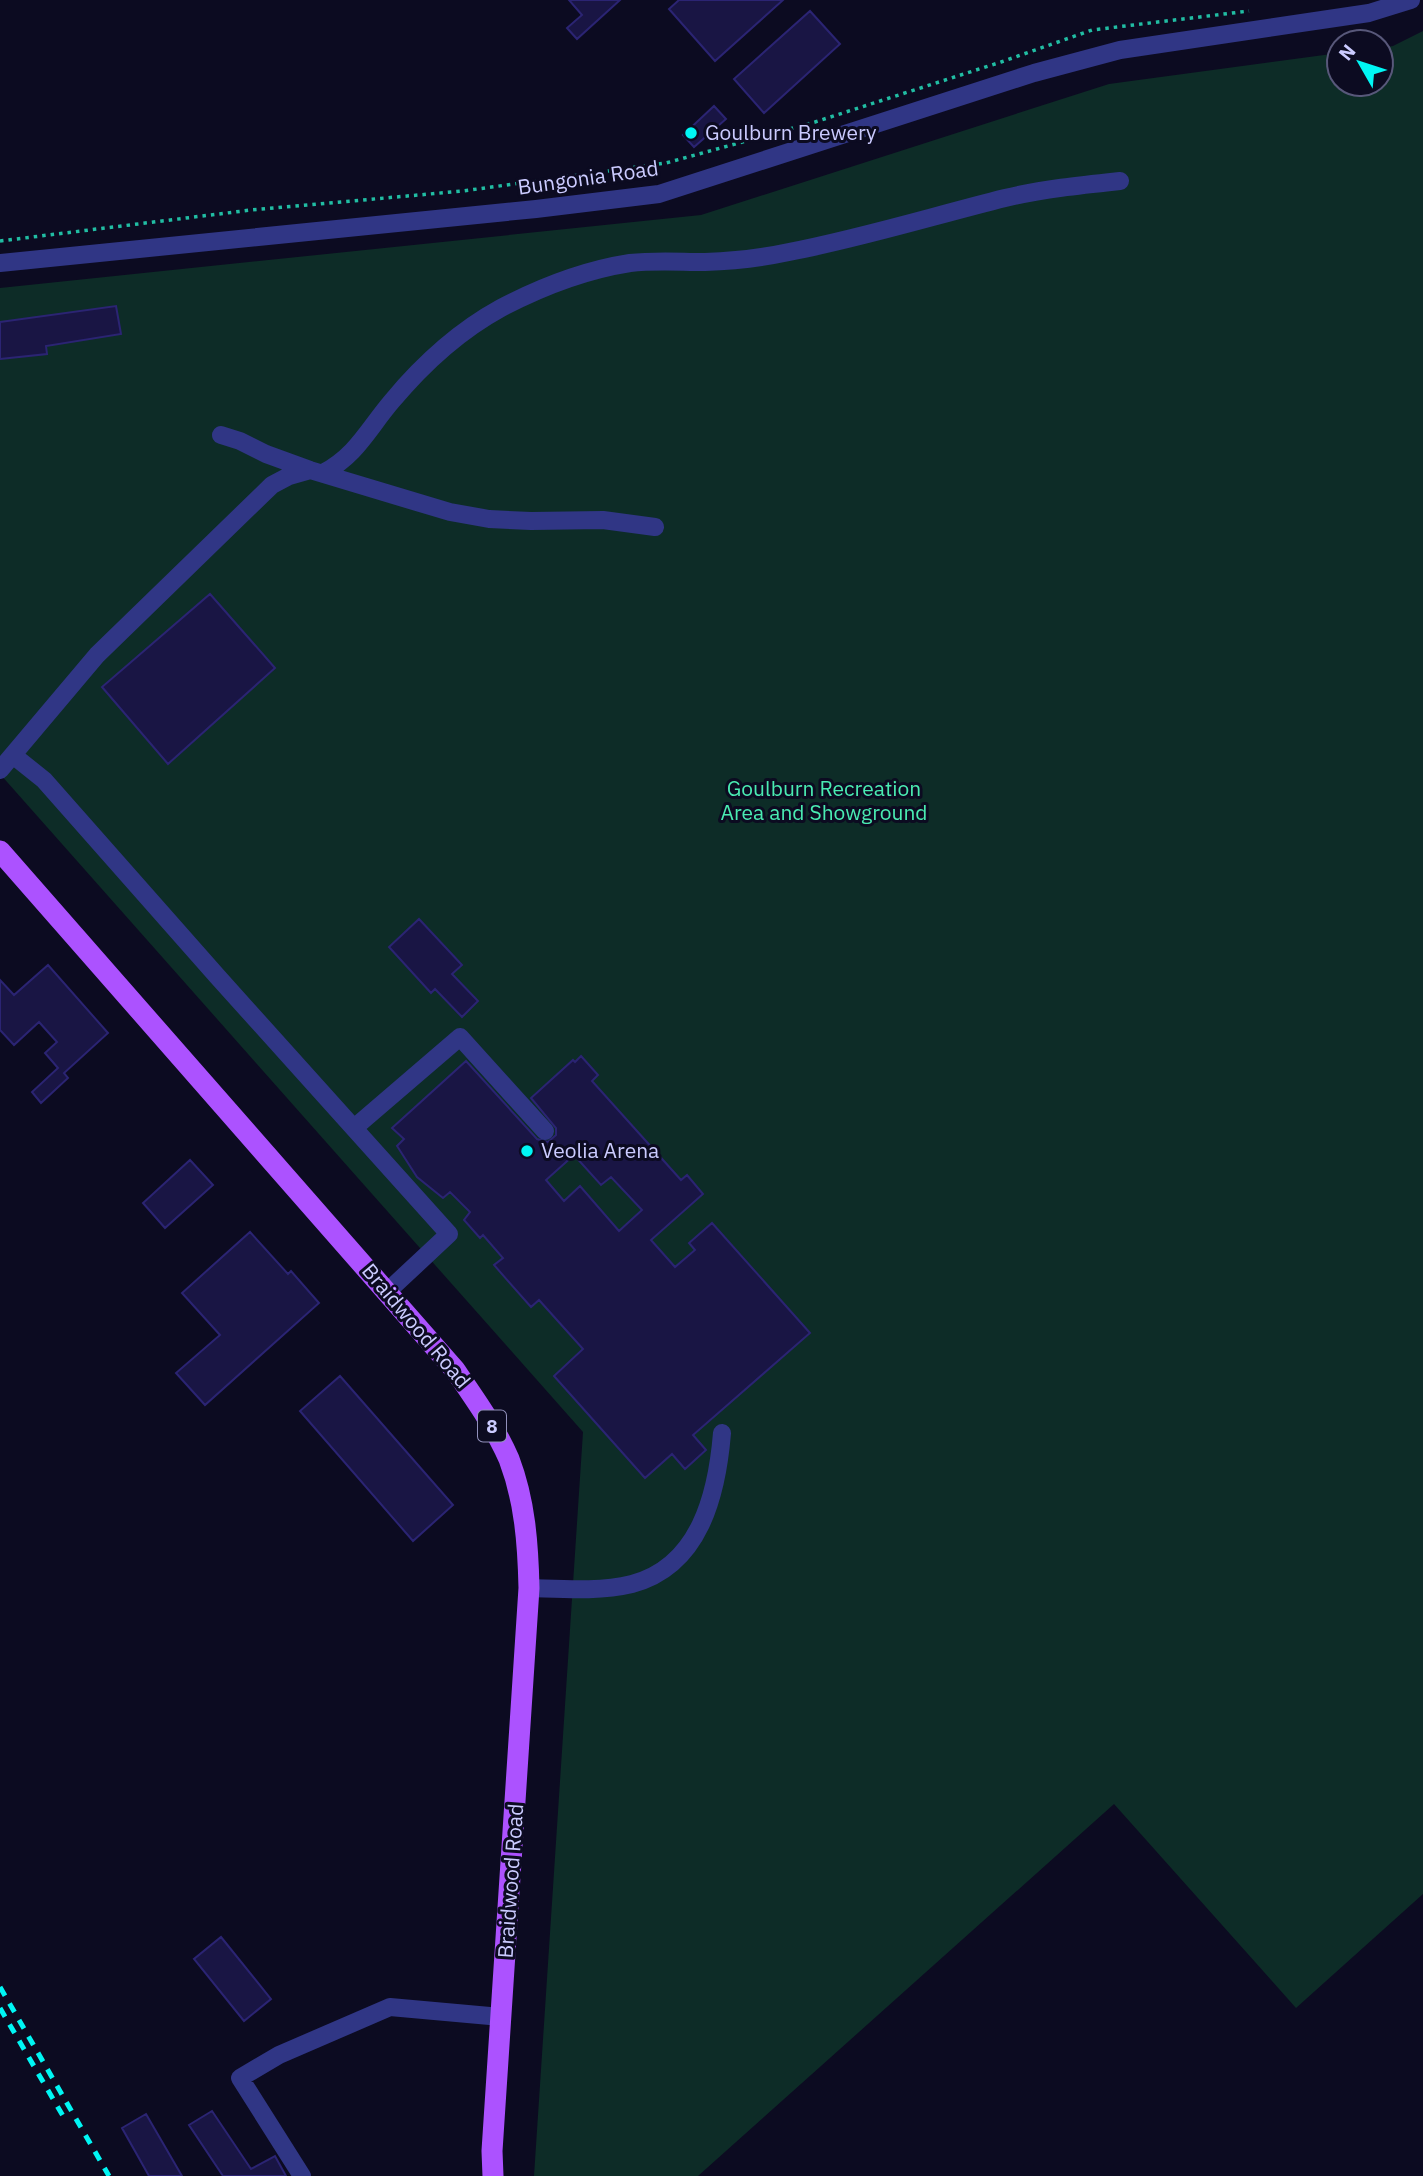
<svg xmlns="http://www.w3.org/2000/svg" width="1423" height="2176" font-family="'IBM Plex Sans',sans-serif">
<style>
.green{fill:#0d2c27}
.building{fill:#191544;stroke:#2b2473;stroke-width:2;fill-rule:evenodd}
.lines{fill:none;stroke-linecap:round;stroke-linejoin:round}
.path{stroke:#21bda3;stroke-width:3.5;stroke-dasharray:3.5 5;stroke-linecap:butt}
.minor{stroke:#303685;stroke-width:18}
.major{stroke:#ac52ff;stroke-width:21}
.rail{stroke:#00f6f4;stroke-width:5;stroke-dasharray:10 9;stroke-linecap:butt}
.poi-dot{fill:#00f6f4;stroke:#0c0b21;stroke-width:2.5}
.labels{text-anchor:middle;stroke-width:6;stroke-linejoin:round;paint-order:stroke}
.shield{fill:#0c0b21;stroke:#9291bc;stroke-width:2}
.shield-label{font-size:19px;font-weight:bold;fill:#cbcbff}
.poi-label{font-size:21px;fill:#cbcbff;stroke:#0c0b21;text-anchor:start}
.street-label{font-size:21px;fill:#cbcbff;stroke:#0c0b21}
.park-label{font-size:21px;fill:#4aebb2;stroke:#0c0b21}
</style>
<rect width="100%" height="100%" fill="#0c0b21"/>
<path class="green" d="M1423,31V1894L1296,2008L1114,1804L698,2176H534L583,1432L0,774V288L701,215L1109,84L1339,53V84H1381V48L1393,46Z"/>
<path class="building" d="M569,0H620L577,39L567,28L582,15Z
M679,0H783L715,61L669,9Z
M810,11L840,44L764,113L734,79Z
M714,106L726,119L694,147L683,135Z
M116,306L121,334L46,346L47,354L0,359V322Z
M210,594L275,668L168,764L102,687Z
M419,919L462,965L452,974L478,1001L462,1017L435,989L431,993L389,947Z
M48,965L108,1033L64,1073L68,1078L41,1103L32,1092L58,1068L45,1053L57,1042L39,1022L14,1045L0,1030V980L14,995Z
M581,1056L598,1075L592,1081L681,1180L687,1175L703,1194L651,1240L675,1267L695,1250L689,1243L712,1223L810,1333L693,1435L706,1450L685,1469L672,1454L645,1478L554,1376L583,1349L539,1300L531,1307L494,1265L503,1258L483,1235L480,1238L464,1220L470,1212L450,1192L443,1198L417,1177L397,1146L404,1139L392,1128L466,1061L537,1139L548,1142L556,1135V1128L531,1098L573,1060L575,1062ZM574,1155L601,1185L611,1177L642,1210L619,1231L580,1186L564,1201L546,1180Z
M190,1160L213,1185L165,1228L143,1203Z
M250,1232L288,1274L291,1271L319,1303L205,1405L176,1373L220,1335L182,1293Z
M340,1376L453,1505L413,1541L300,1411Z
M221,1937L271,1999L244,2021L194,1959Z
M212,2111L251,2169L275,2156L286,2176H223L189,2125Z
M146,2114L182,2176H149L122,2128Z"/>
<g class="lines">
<path class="path" d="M0,241L251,210L463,191L666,163L815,122L1001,62L1092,30L1249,11"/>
<path class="minor" d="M0,263L536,209L659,194L1034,73L1120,50L1369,13L1411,0
M221,435L240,441L266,454L310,470L450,512L489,519L531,521L603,520L655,527
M323,473C357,455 368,429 392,401C422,365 459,331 501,308C541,287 585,270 630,263C655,260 680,262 705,262C733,261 761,258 789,252C862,238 933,216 1005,198C1043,189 1082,185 1120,181
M14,756L44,780L217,976L449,1234L388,1291
M0,770L97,655L272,485L289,476L310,470
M354,1128L460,1037L545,1131
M529,1588C563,1589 599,1592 632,1584C700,1566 717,1494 722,1433
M302,2176L240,2078L279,2055L390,2007L501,2017"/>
<path class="major" d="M0,851L455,1370C475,1399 495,1427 509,1459C525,1501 528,1544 529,1588L492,2151L493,2176"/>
<path class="rail" d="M0,1987L109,2176
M0,2008L63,2116"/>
</g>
<g class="poi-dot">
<circle cx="691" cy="133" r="7"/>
<circle cx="527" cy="1151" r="7"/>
</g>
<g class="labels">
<rect class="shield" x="478" y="1410.5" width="28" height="31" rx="5"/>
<g class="shield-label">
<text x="492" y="1433">8</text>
</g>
<g class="poi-label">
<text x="705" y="140">Goulburn Brewery</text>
<text x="541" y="1158">Veolia Arena</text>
</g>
<g class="street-label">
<text transform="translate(588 178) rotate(-8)" y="7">Bungonia Road</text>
<text transform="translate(416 1326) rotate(50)" y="7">Braidwood Road</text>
<text transform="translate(511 1881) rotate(-86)" y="7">Braidwood Road</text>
</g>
<g class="park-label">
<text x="824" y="796">Goulburn Recreation<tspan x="824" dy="24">Area and Showground</tspan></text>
</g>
</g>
<g transform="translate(1360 63) rotate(309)"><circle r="33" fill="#0c0b21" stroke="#58587a" stroke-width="2"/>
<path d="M0-5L12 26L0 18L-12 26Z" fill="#00f6f4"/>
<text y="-10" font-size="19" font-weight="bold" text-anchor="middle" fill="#cbcbff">N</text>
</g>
</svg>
